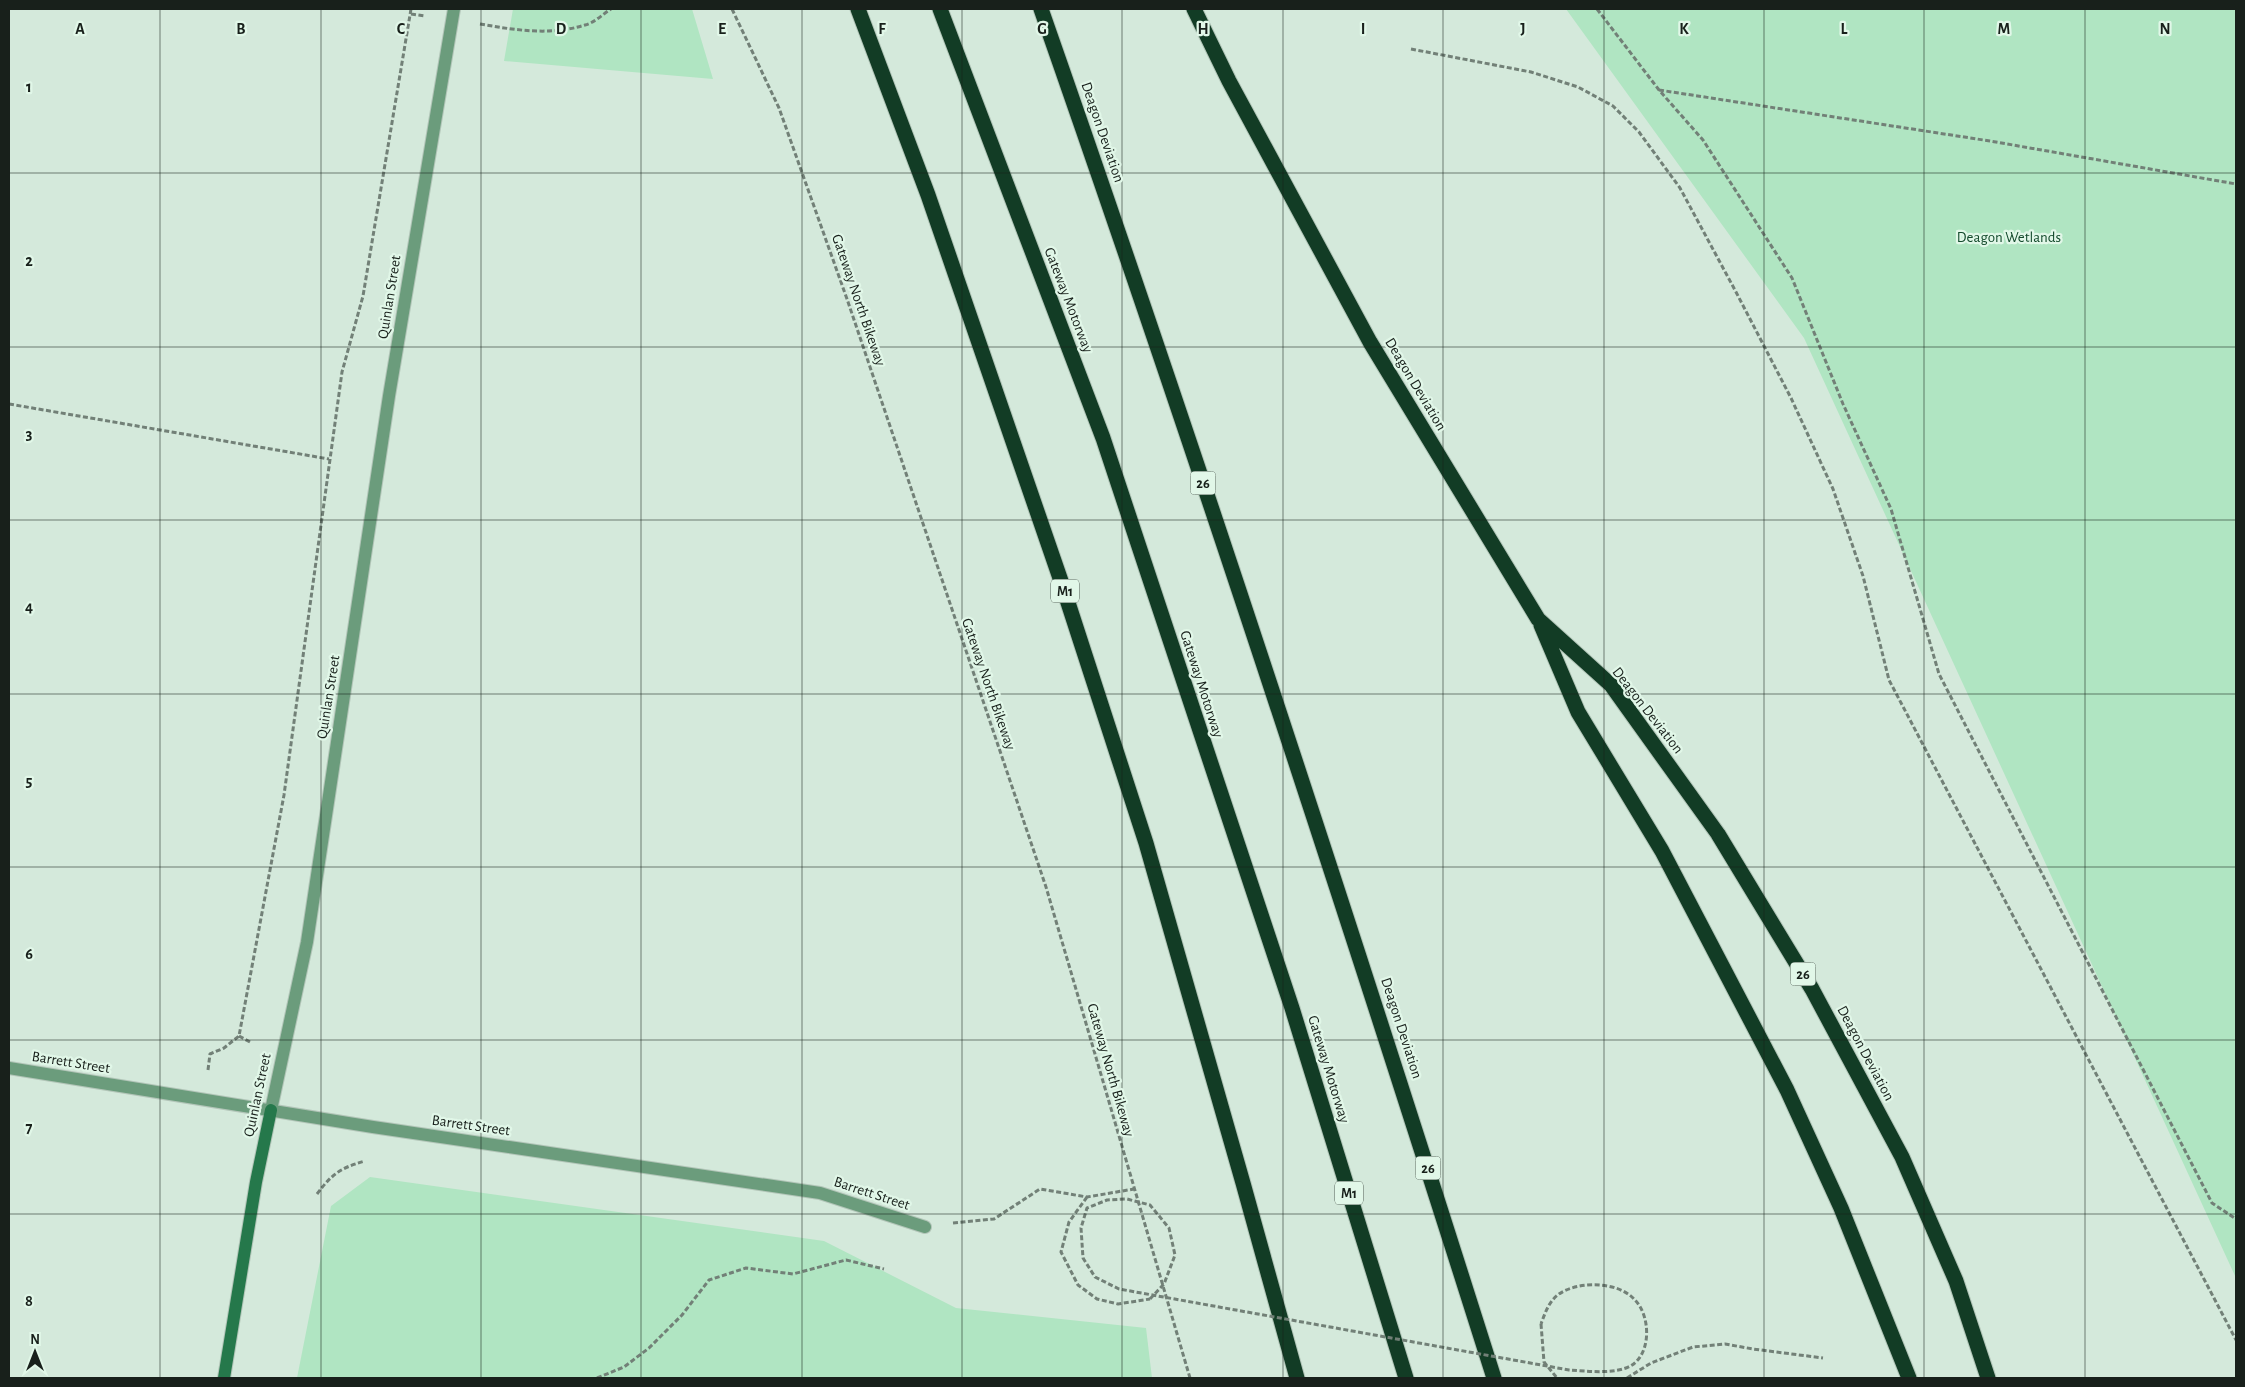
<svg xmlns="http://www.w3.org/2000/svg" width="2245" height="1387" font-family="'Alegreya Sans',sans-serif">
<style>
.green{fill:#b0e5c2}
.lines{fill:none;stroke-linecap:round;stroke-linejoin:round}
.street-casing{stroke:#b2c5b8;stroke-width:14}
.secondary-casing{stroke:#b2c5b8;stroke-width:14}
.highway-casing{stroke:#b2c5b8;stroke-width:17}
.path{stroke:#728077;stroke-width:3;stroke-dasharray:5 2.5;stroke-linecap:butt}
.street{stroke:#6b9c7c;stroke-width:12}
.secondary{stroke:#25784b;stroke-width:12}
.highway{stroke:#123c25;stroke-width:15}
.path-bridge{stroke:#728077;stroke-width:3;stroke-dasharray:5 2.5;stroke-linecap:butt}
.grid{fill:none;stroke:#18201b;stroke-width:1;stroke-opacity:0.55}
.labels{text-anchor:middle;stroke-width:4.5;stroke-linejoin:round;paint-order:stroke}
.shield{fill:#e1f7e8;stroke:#546058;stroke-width:1}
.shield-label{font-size:14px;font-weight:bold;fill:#18201b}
.street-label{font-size:15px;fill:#18201b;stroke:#e1f7e8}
.park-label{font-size:15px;fill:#134a2c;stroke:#e1f7e8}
.grid-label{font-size:16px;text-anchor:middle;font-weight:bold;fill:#18201b;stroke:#e1f7e8;stroke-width:4.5;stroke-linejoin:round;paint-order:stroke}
</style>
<rect width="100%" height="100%" fill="#d4e9db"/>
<path class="green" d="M513,9H692L713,79L504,61Z
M1566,9H2236V1278L1804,338Z
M370,1177L824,1241L956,1308L1146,1328L1152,1378H297L331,1206Z"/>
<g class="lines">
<g class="street-casing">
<path id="street" d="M9,1068L373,1127L820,1193L925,1227
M271,1110L307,942L389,396L454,9"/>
</g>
<g class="secondary-casing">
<path id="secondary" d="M224,1378L256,1182L271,1110"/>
</g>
<g class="highway-casing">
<path id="highway" d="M858,9L928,195L1061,581L1146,843L1243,1183L1297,1378
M940,9L1103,438L1292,1008L1406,1378
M1041,9C1200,463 1349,920 1494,1378
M1194,9L1229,81L1370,342L1538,619L1611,685L1718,834L1812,989L1902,1157L1956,1281L1988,1378
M1541,625L1578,712L1662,851L1787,1090L1841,1208L1909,1378"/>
</g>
<path class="path" d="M732,9L779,108L847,299L1046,887L1190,1378
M1597,9L1659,90L1703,140L1792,278L1843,404L1891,509L1939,674L2212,1203L2236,1219
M411,14L425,16
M480,24C515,30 550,36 585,25C594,23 603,14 611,9
M1411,49L1531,72L1578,87L1613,106L1639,132L1680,188L1736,292L1791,398L1833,489L1863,576L1889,680L2236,1340
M1659,90L1990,141L2236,184
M9,404L329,459
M239,1036L250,1042
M208,1070L210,1054L224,1048L239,1036L284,795L342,372L363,296L411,9
M317,1194C332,1174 340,1168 365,1161
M1087,1197L1069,1222L1061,1252L1078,1285L1097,1299L1118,1304L1150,1299
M953,1223L994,1219L1040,1189L1087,1197L1134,1189
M1541,1324L1544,1362L1557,1378
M597,1378L624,1367L649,1348L682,1315L709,1280L746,1268L793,1274L846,1260L884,1269
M1627,1378L1651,1363L1693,1347L1725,1344L1753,1349L1823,1358"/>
<use href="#street" class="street"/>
<use href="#secondary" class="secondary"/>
<use href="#highway" class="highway"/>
<path class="path-bridge" d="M1150,1299L1164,1284L1175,1255L1169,1228L1150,1205L1127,1199L1107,1200L1087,1208L1081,1228L1083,1258L1095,1277L1119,1289L1569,1370C1586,1371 1609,1374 1626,1368C1652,1359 1652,1316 1634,1299C1617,1281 1578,1281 1559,1294C1549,1301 1545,1313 1541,1324"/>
</g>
<path class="grid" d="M160,9V1378M321,9V1378M481,9V1378M641,9V1378M802,9V1378M962,9V1378M1122,9V1378M1283,9V1378M1443,9V1378M1604,9V1378M1764,9V1378M1924,9V1378M2085,9V1378M9,173H2236M9,347H2236M9,520H2236M9,694H2236M9,867H2236M9,1040H2236M9,1214H2236"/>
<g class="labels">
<g class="shield">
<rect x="1190.5" y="471.5" width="25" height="23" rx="4"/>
<rect x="1051" y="579.5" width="28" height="23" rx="4"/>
<rect x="1790.5" y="962.5" width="25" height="23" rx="4"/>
<rect x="1415.5" y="1156.5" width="25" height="23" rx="4"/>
<rect x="1335" y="1181.5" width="28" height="23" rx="4"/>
</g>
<g class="shield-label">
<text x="1203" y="488">26</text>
<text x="1065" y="596">M1</text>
<text x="1803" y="979">26</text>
<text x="1428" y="1173">26</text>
<text x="1349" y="1198">M1</text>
</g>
<g class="street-label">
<text transform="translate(1103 132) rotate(71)" y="5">Deagon Deviation</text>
<text transform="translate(389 297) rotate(-81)" y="5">Quinlan Street</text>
<text transform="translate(859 300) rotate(71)" y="5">Gateway North Bikeway</text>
<text transform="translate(1069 300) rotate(69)" y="5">Gateway Motorway</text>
<text transform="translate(1416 384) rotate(59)" y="5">Deagon Deviation</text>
<text transform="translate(989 684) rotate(71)" y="5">Gateway North Bikeway</text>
<text transform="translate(1202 684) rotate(72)" y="5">Gateway Motorway</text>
<text transform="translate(328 697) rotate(-81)" y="5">Quinlan Street</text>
<text transform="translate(1648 710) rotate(52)" y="5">Deagon Deviation</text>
<text transform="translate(1402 1028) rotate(72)" y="5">Deagon Deviation</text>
<text transform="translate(1866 1053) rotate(62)" y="5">Deagon Deviation</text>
<text transform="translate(71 1062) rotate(9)" y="5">Barrett Street</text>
<text transform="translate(1329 1069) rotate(73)" y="5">Gateway Motorway</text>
<text transform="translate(1111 1070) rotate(74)" y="5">Gateway North Bikeway</text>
<text transform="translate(257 1095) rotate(-78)" y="5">Quinlan Street</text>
<text transform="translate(471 1125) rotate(8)" y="5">Barrett Street</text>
<text transform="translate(872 1193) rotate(18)" y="5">Barrett Street</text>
</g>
<g class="park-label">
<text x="2009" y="242">Deagon Wetlands</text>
</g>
</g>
<g class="grid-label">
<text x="80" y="34">A</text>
<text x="241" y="34">B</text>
<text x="401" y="34">C</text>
<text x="561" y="34">D</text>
<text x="722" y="34">E</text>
<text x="882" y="34">F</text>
<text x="1042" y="34">G</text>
<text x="1203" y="34">H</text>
<text x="1363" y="34">I</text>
<text x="1523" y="34">J</text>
<text x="1684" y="34">K</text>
<text x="1844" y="34">L</text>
<text x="2004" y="34">M</text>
<text x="2165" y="34">N</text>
<text x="29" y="92">1</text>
<text x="29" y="266">2</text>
<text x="29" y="439">3</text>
<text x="29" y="612">4</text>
<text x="29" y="786">5</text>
<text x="29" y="959">6</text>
<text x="29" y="1133">7</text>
<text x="29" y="1306">8</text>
</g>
<rect width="2245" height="1387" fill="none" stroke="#18201b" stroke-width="20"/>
<g transform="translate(35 1352)" stroke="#e1f7e8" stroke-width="4" paint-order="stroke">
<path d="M0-4L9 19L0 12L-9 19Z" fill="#18201b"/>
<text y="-8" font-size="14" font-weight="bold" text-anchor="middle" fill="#18201b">N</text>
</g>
</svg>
